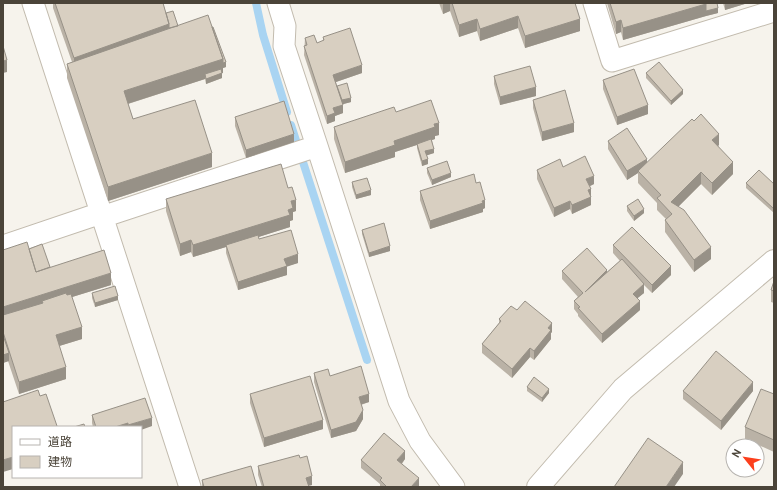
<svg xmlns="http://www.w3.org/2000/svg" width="777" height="490" font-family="'PT Sans','Noto Sans JP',sans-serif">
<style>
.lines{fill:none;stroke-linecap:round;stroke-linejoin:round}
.stream{stroke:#a9d4f2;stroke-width:8}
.minor-casing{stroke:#c2bbae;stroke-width:23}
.tertiary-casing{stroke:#c2bbae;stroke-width:24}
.minor{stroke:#fff;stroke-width:21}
.tertiary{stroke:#fff;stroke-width:22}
.wall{fill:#bab2a6}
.shaded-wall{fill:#979187}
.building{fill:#d8cfc1;stroke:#979187}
</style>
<rect width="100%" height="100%" fill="#f6f3ec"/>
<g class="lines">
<path class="stream" d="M256,3L263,35L287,112
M291,125L367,360"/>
<g class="minor-casing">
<path id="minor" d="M33,3L190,487
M278,3L285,26L284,46L317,146L399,401L420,441L454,487
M594,3L612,61L774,11
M102,217L317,146
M3,246L101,213"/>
</g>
<g class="tertiary-casing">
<path id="tertiary" d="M538,487L623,389L774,261"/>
</g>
<use href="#minor" class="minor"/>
<use href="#tertiary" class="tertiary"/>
</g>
<path class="wall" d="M53,3H163L166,13L178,26L226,67L223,68V73H222V78L206,84L205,79L128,104L133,119L212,167L108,201L67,78V64L72,62L53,8Z
M439,3H575L580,31L525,48L518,28L480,41L477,31L459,37L450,11L443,14Z
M607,3H717L718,13L706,16L623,40L621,32L616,34Z
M723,3H748L725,10Z
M323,37L362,73L336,82L337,86L351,102L343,104V113L335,116V121L327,124L304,55L305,38L317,43L323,41Z
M646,73L683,94L671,105L646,78Z
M494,76L536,96L500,105L494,84Z
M603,80L648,114L617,125L603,89Z
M533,100L574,132L542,141L533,108Z
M396,112L439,135L435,136V139L432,140L434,153L427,155L428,164L422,166L417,148V145L395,152V157L345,173L334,139V127Z
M235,117L294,142L246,158L235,126Z
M608,141L647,162L719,145L718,146L733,174L712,195L701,184L678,207L711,259L694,272L665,232V220L666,219L657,210V203L638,183V173L627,180L608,149Z
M563,167L594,184L590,186L591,189V205L572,214L570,209L554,217L537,179V170Z
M427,168L451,177L432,185L427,173Z
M352,182L371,195L356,199L352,187Z
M476,183L485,208L483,209V212L430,229L420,200V191Z
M746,183L774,184V213L746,188Z
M166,199L296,211L293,212V220L290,221V227L258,237L259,239L298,263L287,266V275L238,290L226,253V247L193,257L191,252L180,256L166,211Z
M627,206L644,213L634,221L627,211Z
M362,230L390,251L369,257L362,234Z
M613,245L671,275L652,293L644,285V293L637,298L640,310L602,343L578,316V314L574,309V301L578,297L562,279V271L607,272L620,261L613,253Z
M29,249L50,267L111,285L72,297L82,339L59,346L66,379L19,394L8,361L3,363V250Z
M774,281V303L771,302V290Z
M92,293L118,300L95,307L92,298Z
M517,310L552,332L551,333V339L534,360L530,357L512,378L482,353V344L499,323V319Z
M314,373L369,402L361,405L363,419L356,431L331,438L314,382Z
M527,387L549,393L542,402L527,391Z
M683,391H753L721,430L683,399Z
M250,394L323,429L264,447L250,403Z
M774,394V452L745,439V427Z
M92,415L152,426L141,427H93L92,423Z
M300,458L312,485L308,486L309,487H262L258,475V466Z
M405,459L402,464L418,487H380V484L361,468V460Z
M202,480L257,487H202Z"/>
<path class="shaded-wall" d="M443,3H450V11L443,14Z
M725,3H748L725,10Z
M706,4V16L623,40V28Z
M718,8V13L706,16V11Z
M518,16V28L480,41V29Z
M477,19V31L459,37V25Z
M580,19V31L525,48V36Z
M621,20V32L616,34V22Z
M169,24V31L74,70V58Z
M223,59L226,62V67L223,68V73L206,79L205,74V79L124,105V91Z
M7,60V72L3,73V61Z
M362,65V73L333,83V75Z
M222,73V78L206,84V79Z
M536,87V96L500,105V97Z
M683,90V94L671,105V101Z
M351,98V102L340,105V100Z
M343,105V113L335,116V121L327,124V116L333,108Z
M648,105V114L617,125V117Z
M439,123V135L435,136V139L395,152V157L345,173V162L434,124Z
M574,123V132L542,141V132Z
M294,134V142L246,158V150Z
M719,134V145L712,152V140Z
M434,149V153L425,156V151Z
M212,153V167L108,201V187Z
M428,159V164L422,166V161Z
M647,159V167L638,171V173L627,180V171Z
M733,162V174L712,195V183Z
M701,172V184L671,214V202Z
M451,173V177L432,185V180Z
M594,176V184L586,188V179Z
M591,189V205L572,214V205L588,190Z
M371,190V195L356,199V195Z
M296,200V211L293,212V220L290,221V227L227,247L226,245V247L193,257V245L288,210L291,201Z
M485,200V208L483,209V212L430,229V221Z
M570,201V209L554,217V208Z
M644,209V213L634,221V216Z
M191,240V252L180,256V244Z
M390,246V251L369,257V253Z
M711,247V259L694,272V260Z
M298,254V263L286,267L287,266V275L238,290V282L284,259Z
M671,266V275L652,293V285Z
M607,270V279L585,292Z
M111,273V285L43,306L42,301V307L3,319V307Z
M644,284V293L633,302V294Z
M118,296V300L95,307V303Z
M640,301V310L602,343V334Z
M552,323V332L551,333V339L534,360V351L548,328Z
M82,327V339L56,347V335Z
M530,348V357L512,378V369Z
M9,353V361L3,363V355Z
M66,367V379L19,394V382Z
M753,382V391L721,430V421Z
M549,389V393L542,402V398Z
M369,394V402L359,405V397Z
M363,410V419L356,431L331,438V430Z
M152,418V426L141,430V427H128V425Z
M323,420V429L264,447V438Z
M128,423V427H115Z
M405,451V459L397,469V460Z
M13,457V469L3,472V460Z
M683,462V474L674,487H666Z
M312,476V485L306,486V478Z
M419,478V487H411Z"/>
<path class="building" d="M55,3H163L169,24L74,58Z
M452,3H575L580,19L525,36L518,16L480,29L477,19L459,25Z
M610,3H706V4L623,28L621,20L616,22Z
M706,3H717L718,8L706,11Z
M173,11L178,26L169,28V24L166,13Z
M208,15L223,59L124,91L133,119L195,100L212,153L108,187L67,64Z
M212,27H213L226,62L223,63V59Z
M350,28L362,65L333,75L343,105L333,108L335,113L327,116L304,46L307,45L305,38L314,35L317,43L324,40L323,37Z
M3,46L7,60L3,61Z
M659,62L683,90L671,101L646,73Z
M530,66L536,87L500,97L494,76Z
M221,69L222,73L206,79L205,74Z
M634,69L648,105L617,117L603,80Z
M347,83L351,98L342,100L337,86Z
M565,90L574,123L542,132L533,100Z
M431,100L439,123L434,124L435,127L394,141L395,145L345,162L334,127L394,107L396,112Z
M284,101L294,134L246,150L235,117Z
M701,114L719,134L712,140L733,162L712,183L701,172L671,202L684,210L711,247L694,260L665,220L672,214L657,198L661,195L638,171L692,119L694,121Z
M627,128L647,159L627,171L608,141Z
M431,139L434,149L425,151L428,159L422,161L417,144Z
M585,156L594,176L586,179L591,189L588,190L591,197L572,205L570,201L554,208L537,170L560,159L563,167Z
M447,161L451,173L432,180L427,168Z
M281,164L288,188L292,187L296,200L291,201L293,208L288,210L290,215L193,245L191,240L180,244L166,199Z
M759,170L774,184V209L746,183Z
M474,174L476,183L480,182L485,200L482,201L483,203L430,221L420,191Z
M367,178L371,190L356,195L352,182Z
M638,199L644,209L634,216L627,206Z
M384,223L390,246L369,253L362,230Z
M632,227L671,266L652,285L613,245Z
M291,230L298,254L284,259L287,266L238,282L226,245L258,235L259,239Z
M27,242L36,272L104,250L111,273L3,307V250Z
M42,244L50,267L36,272L29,249Z
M587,248L607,270L585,292L622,259L644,284L633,294L640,301L602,334L578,308L580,307L574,301L583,293L562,271Z
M774,281V291L771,290Z
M115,286L118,296L95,303L92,293Z
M66,293L67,295L71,294L82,327L56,335L66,367L19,382L3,332V315L43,303L42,301Z
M525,301L552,323L548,328L551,330L534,351L530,348L512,369L482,344L501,321L499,319L511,306L517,310Z
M3,335L9,353L3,355Z
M716,351L753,382L721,421L683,391Z
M361,366L369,394L359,397L363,410L356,422L331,430L314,373L328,369L330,376Z
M310,376L323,420L264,438L250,394Z
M534,377L549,389L542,398L527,387Z
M761,389L774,394V440L745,427Z
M38,390L40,396L46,394L57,426L55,427H13V457L3,460V402Z
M145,398L152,418L128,425V423L115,427H96L92,415Z
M84,424L85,427H74Z
M384,433L405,451L397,460L419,478L411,487H387L380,480L382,478L361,460Z
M648,438L683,462L666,487H614Z
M299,455L300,458L307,456L312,476L306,478L309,487H264L258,466Z
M251,466L257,487H204L202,480Z"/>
<rect width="777" height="490" fill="none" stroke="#4b4439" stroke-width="8"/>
<rect x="12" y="426" width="130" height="52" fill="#ffffff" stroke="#b7b4b0"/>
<rect x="20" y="439" width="20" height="6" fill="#ffffff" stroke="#b7b4b0"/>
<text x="48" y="446" font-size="12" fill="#4b4439">道路</text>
<rect x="20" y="456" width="20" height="12" fill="#d8cfc1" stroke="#b7b4b0"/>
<text x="48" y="466" font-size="12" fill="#4b4439">建物</text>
<g transform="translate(745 458) rotate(300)"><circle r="19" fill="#ffffff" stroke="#b7b4b0"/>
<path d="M0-3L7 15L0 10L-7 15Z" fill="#fc3f1d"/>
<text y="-6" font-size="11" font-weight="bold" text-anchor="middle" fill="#4b4439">N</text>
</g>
</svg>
